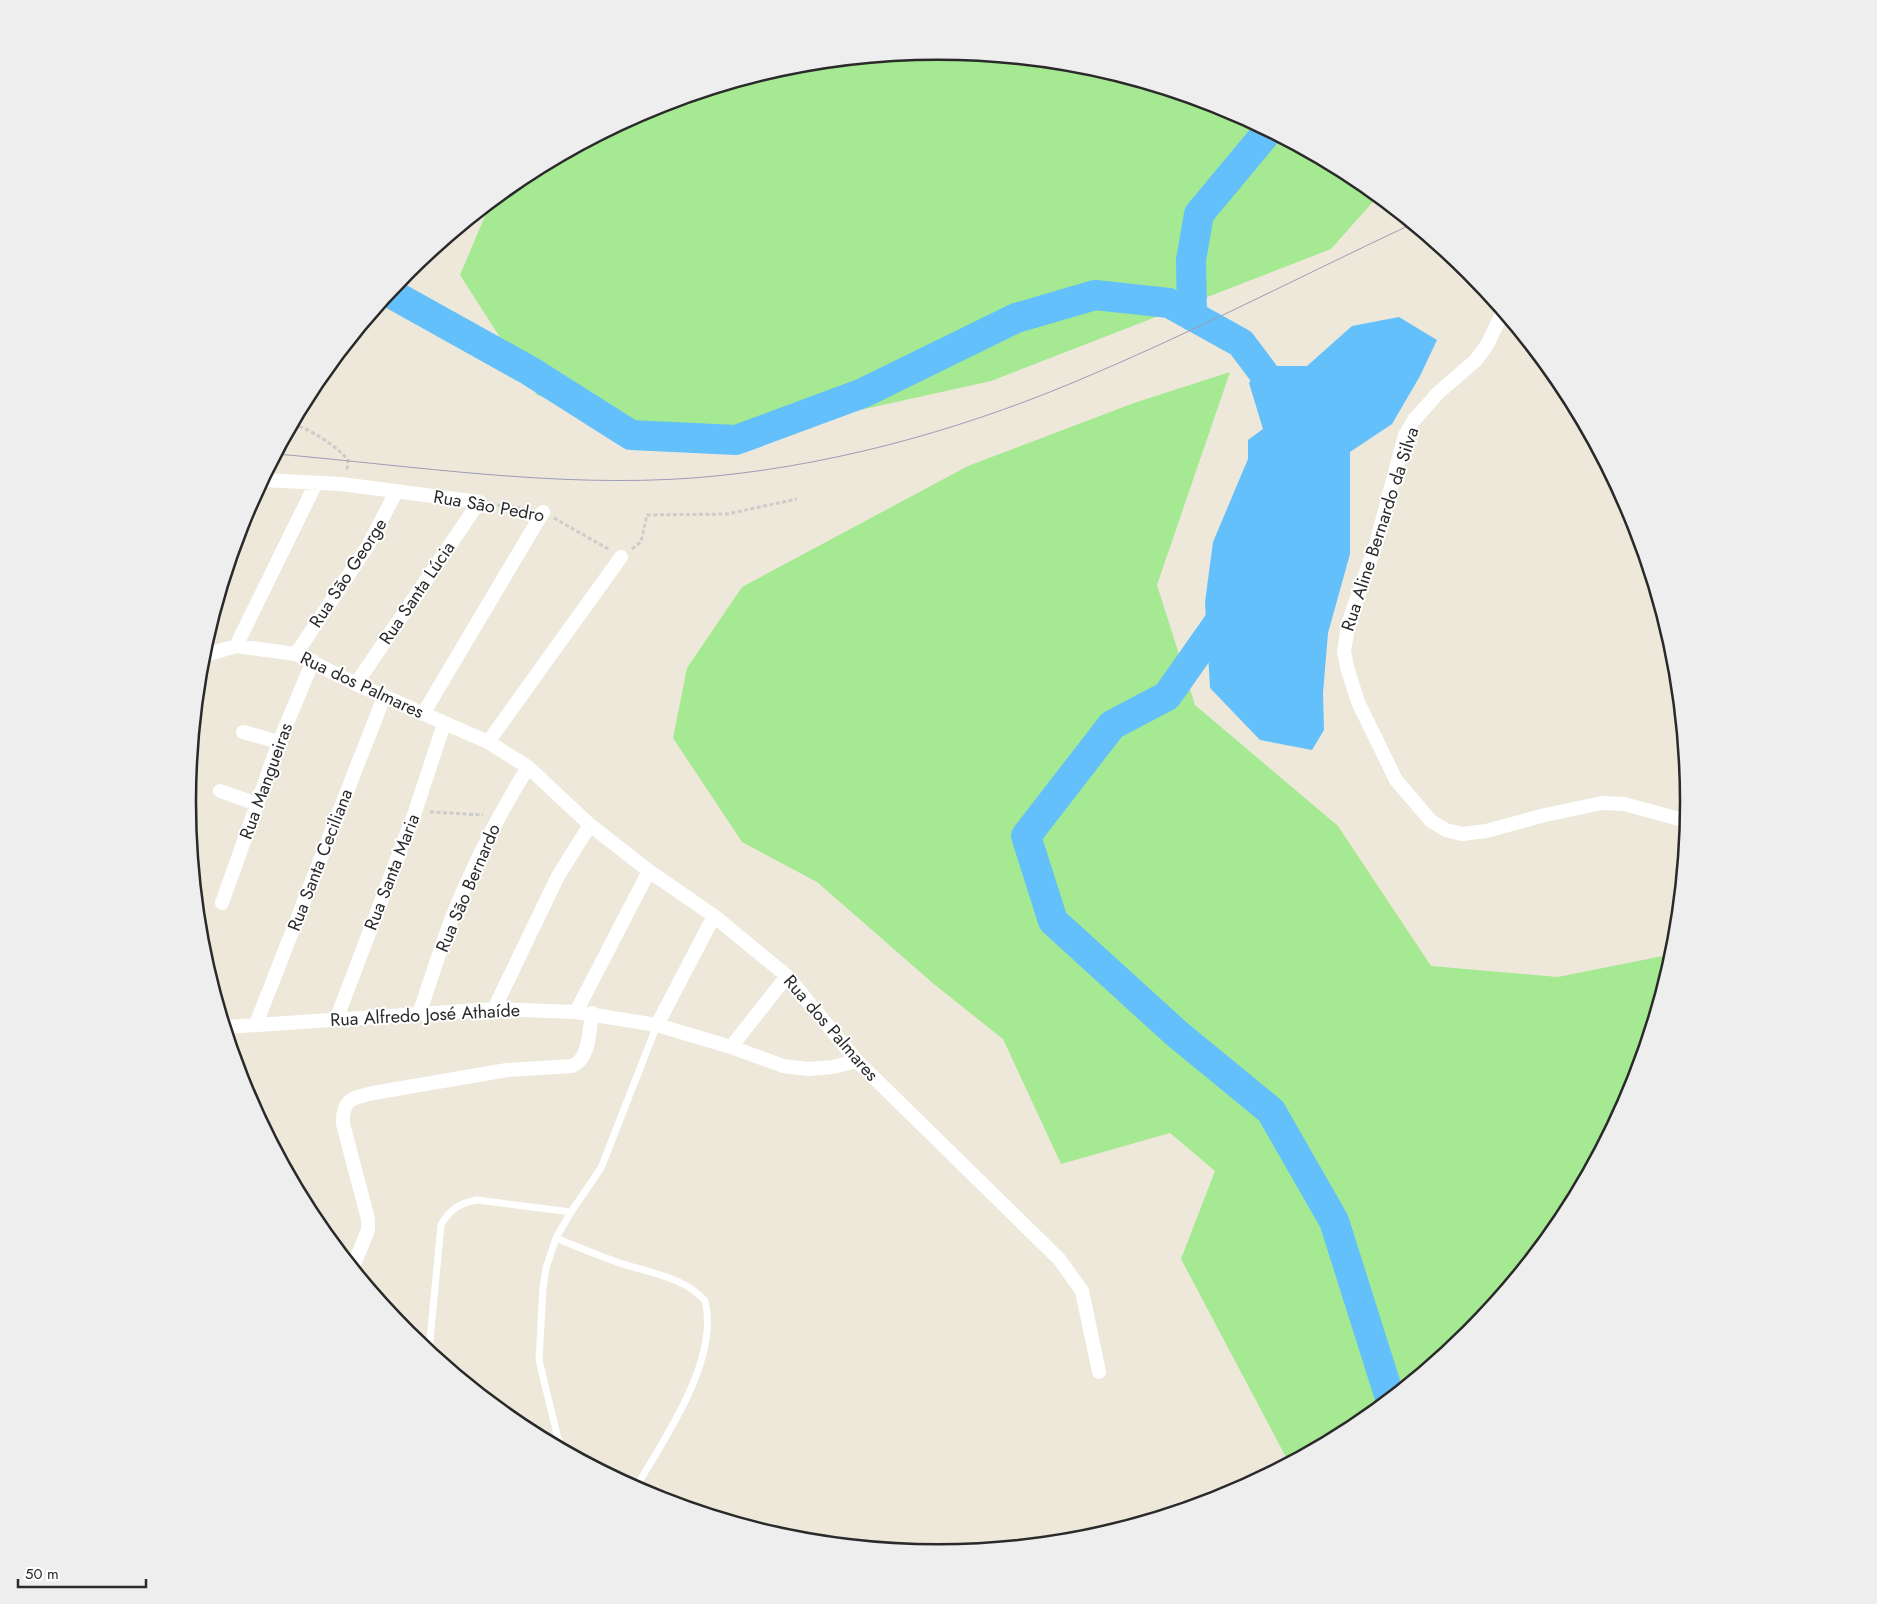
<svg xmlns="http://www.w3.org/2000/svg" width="1877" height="1604" font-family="Jost,sans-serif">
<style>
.green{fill:#a5e992}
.water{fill:#63c0fa}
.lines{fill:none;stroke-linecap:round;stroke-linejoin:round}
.river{stroke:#63c0fa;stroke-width:30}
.path{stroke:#ccc;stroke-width:3;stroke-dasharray:4 2.5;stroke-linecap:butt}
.service{stroke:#fff;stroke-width:7}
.minor{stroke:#fff;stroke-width:14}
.tram{stroke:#9d9db6;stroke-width:1}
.labels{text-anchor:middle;stroke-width:4;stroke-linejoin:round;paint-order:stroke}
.street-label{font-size:18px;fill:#2a2a2a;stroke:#fff}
.rim{fill:none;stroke:#2a2a2a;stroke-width:2.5}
</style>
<rect width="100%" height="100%" fill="#eee8da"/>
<path class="green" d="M938,51L1085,66L1226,109L1305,151L1302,156L1378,196L1331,249L991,381L689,448L537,395L460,275L490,204L522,178L651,108L792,66Z
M1230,372L1157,585L1195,705L1338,826L1431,966L1558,977L1673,954L1632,1090L1563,1219L1469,1333L1355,1426L1287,1463V1459L1181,1259L1215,1171L1170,1133L1061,1164L1003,1039L935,985L817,882L742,842L673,738L687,668L742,587L968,466L1134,403Z"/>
<path class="water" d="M1399,317L1437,340L1420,376L1392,424L1350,452V554L1328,633L1323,693L1324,730L1312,750L1260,740L1210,688L1205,602L1213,542L1248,459V440L1263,429L1249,383L1265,356L1274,366H1307L1352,326Z"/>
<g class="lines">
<path class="river" d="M390,293L530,371L631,435L736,440L863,393L1016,318L1095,295L1169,303L1241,343L1277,391V400
M1192,316L1191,260L1199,214L1268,131
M1226,602L1219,622L1167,696L1112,725L1026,836L1053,921L1176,1033L1271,1111L1334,1221L1390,1398"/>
<path class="path" d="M293,425C308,427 339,448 348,460L347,471
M491,504L527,509
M554,518L610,550
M632,549L641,542L647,515L727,514L797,499
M430,812L483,815"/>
<path class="service" d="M556,1238C575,1246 595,1254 614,1261C643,1272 685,1276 705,1301C720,1359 664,1440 636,1487
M429,1350L441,1225C450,1209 460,1203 477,1200L571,1212
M560,1447L539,1360L543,1288L546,1268L556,1238L571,1212L601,1168L657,1025"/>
<path class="minor" d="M1503,312L1487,345L1476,360L1438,393L1414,420L1405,435L1376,544L1349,621L1344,651L1347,667L1358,702L1396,780L1431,821L1446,830L1462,834L1486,831L1545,815L1602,803L1624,804L1687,821
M263,480L341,484L479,502L356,684
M236,646L316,483
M296,654L369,544L396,492
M202,656L236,646L296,654L356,684L488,742L528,767L590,825L649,871L714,916L787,976L857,1061L1059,1259L1082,1291L1099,1372
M423,714L543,512
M243,732L279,742
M488,742L621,557
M220,791L257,804
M222,903L279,742L313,661
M494,1009L558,876L590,825
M576,1012L649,871
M419,1014C435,968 448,922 469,878C486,839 506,803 528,767
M336,1020L415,812L444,724
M256,1024L384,697
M657,1025L714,916
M226,1027L494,1009L576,1012L657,1025L731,1047L783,1066L808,1069L833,1067L857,1061
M731,1047L787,976
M353,1267L368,1230V1219L343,1124C342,1099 352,1098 373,1093L507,1070L572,1066C590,1059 589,1030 592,1013"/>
<path class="tram" d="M277,454C414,466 556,488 693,478C822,468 952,433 1072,383C1188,335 1299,277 1412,224"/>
</g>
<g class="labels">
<g class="street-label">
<text transform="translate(489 506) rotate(10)" y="6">Rua São Pedro</text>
<text transform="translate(1380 529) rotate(-72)" y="6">Rua Aline Bernardo da Silva</text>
<text transform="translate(348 573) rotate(-57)" y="6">Rua São George</text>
<text transform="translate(417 593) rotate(-56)" y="6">Rua Santa Lúcia</text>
<text transform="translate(362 685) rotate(25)" y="6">Rua dos Palmares</text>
<text transform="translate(266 781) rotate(-70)" y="6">Rua Mangueiras</text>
<text transform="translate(320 860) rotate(-69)" y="6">Rua Santa Ceciliana</text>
<text transform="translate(392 872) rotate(-69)" y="6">Rua Santa Maria</text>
<text transform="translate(468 888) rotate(-67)" y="6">Rua São Bernardo</text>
<text transform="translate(425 1015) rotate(-3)" y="6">Rua Alfredo José Athaíde</text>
<text transform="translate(831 1028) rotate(49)" y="6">Rua dos Palmares</text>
</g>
</g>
<path d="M0 0H1877V1604H0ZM196 802a742 742 0 1 1 1484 0a742 742 0 1 1-1484 0Z" fill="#eee" fill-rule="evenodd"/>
<path class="rim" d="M196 802a742 742 0 1 1 1484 0a742 742 0 1 1-1484 0Z"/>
<path d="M18 1579v8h128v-8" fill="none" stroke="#2a2a2a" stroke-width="2.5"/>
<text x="25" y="1579" font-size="15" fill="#2a2a2a" stroke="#ffffff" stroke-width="4" paint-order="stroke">50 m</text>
</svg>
